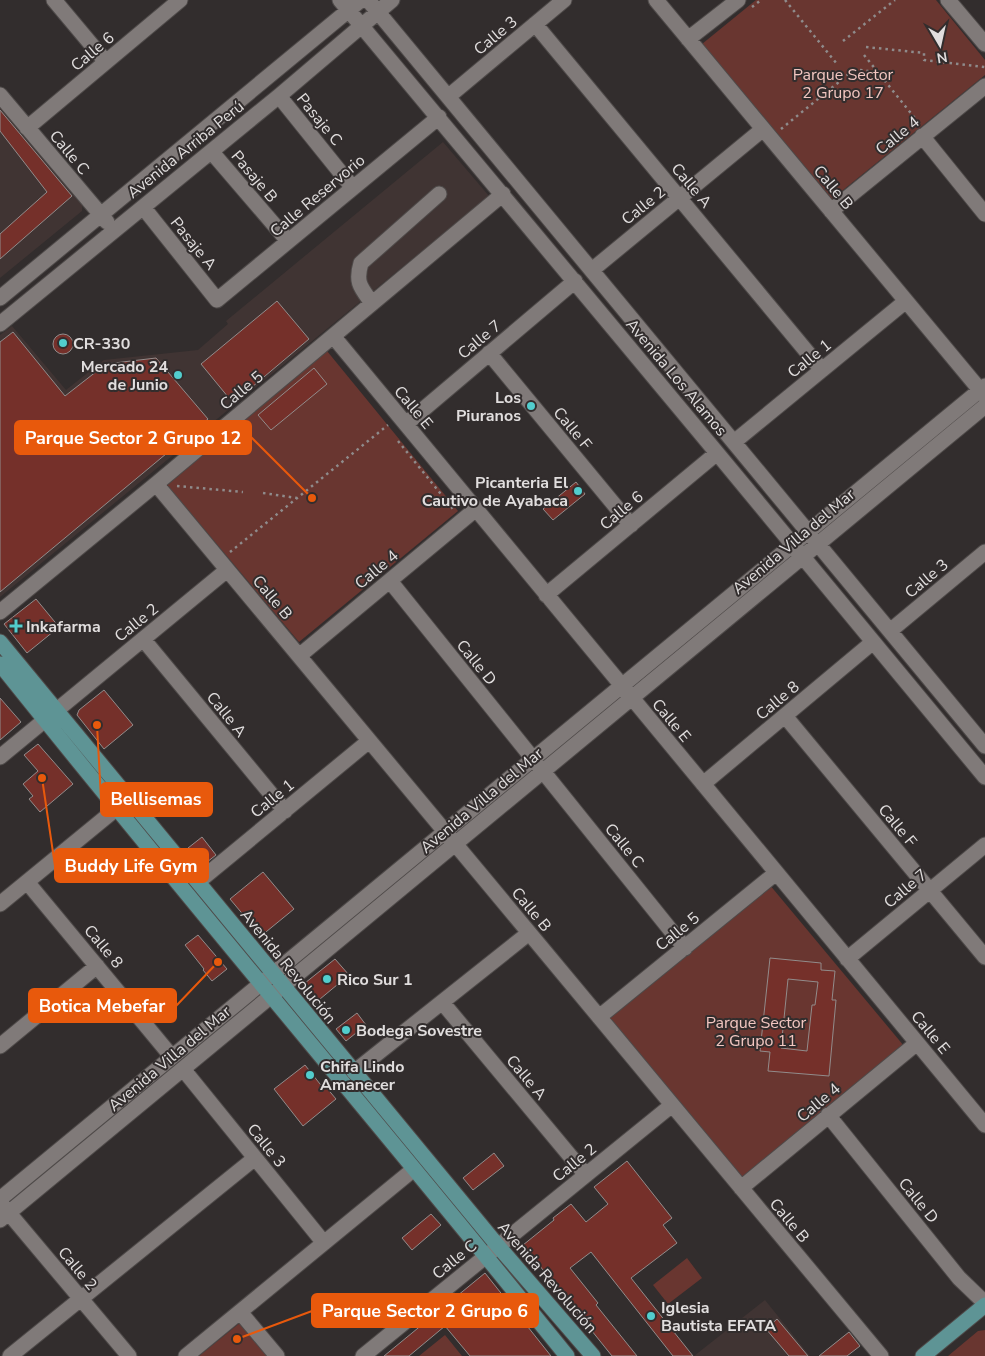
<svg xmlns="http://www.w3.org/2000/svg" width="985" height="1356" font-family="'Nunito Sans',sans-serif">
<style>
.built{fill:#403433}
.green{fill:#693630}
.building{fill:#75302a;stroke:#928c8b;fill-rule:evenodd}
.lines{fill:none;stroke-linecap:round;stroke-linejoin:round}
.minor-casing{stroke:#4e4a49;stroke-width:17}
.major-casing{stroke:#4e4a49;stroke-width:17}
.path{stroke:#8f8b8b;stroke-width:2.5;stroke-dasharray:2.5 4;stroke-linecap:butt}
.minor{stroke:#807a79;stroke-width:15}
.major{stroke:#5e9495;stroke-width:15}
.poi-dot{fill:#52cdcd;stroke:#322d2d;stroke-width:2}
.labels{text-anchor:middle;stroke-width:4;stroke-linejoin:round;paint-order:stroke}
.street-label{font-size:16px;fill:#e1dede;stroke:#322d2d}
.park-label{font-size:16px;fill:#f2c6c0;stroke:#322d2d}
.poi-label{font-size:16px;font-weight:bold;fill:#e1dede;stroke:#322d2d;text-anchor:start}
.leader{fill:none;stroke:#e8590c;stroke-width:2}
.callout-dot{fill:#e8590c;stroke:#322d2d;stroke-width:2}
.callout{fill:#e8590c;stroke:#e8590c;stroke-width:2}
.callout-label{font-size:18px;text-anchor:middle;font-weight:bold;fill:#fff}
</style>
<rect width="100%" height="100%" fill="#322d2d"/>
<path class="built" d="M0,99L83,198L82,211L0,278Z
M443,142L489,196L0,597V335L12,326L66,390L104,360L198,350L228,324L226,321Z
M765,1300L810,1356H694Z"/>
<path class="green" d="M756,0H936L985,60V75L832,199L702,44Z
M327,351L458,511L299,642L167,485Z
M769,884L904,1046L742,1179L608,1019Z
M687,1258L702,1278L668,1304L653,1285Z
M241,1322L268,1356H199Z
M985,1330V1356H948L978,1331Z
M445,1335L462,1356H419Z"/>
<path class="building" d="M0,110L72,196L0,259V234L47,192L0,131Z
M277,301L309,339L233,403L201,364Z
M13,332L65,396L106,364L156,358L208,419L0,592V342Z
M53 344a10 10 0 1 1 20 0a10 10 0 1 1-20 0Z
M314,368L327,384L271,430L258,415Z
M576,482L585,494L553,520L543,509Z
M36,599L59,627L27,653L4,624Z
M104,690L133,725L104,749L77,715L79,710Z
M0,698L21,722L0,740Z
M38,744L73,784L40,812L29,799L33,796L23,784L38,771L24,755Z
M202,837L216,855L202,866L188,848Z
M263,872L294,909L261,936L230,899Z
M198,935L227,969L212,981L203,970L204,969L185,945Z
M770,958L821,963V970L835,971L832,1000H836L829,1076L768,1071L770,1052L760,1051ZM788,979L818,982L815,1005H812L807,1051L781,1048Z
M335,959L349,975L314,1004L303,990L305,983Z
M357,1013L366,1025L346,1041L336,1029Z
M305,1065L324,1089L326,1087L336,1099L303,1126L274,1089Z
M494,1153L504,1166L473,1190L463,1178Z
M627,1161L672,1218L663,1225L677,1243L631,1278L693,1356H673L591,1252L570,1268L598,1303L596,1305L637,1356H612L523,1245L554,1220L553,1218L571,1204L586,1222L608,1204L594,1187Z
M431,1214L441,1225L412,1250L402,1238Z
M485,1273L551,1356H470L445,1326L409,1356H384Z
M777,1319L808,1356H789L766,1329Z
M849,1332L860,1346L847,1356H819Z"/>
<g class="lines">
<g class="minor-casing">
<path id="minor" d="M54,0L106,62
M340,0L717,453L985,777
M368,0L985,746
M656,0L985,396
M948,0L985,44
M535,24L822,370
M688,39L738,0
M0,95L107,222
M279,96L353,188
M449,96L564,0
M27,128L180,0
M922,136L985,214
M216,157L288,241
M143,207L217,300L439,117
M831,211L985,86
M592,270L763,129
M0,298L361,0
M372,303C361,288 355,283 361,263L439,194
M0,324L279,96L392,0
M333,336L985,1125
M489,353L631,525
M406,424L575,281
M734,442L906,301
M156,484L881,1356
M390,581L685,948
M546,595L717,453
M0,612L156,484L503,194
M890,631L985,552
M143,639L285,811
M299,656L476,509
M785,716L985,957
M0,757L227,570
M703,784L873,642
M27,882L172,1057
M198,882L369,741
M0,904L117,808
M847,959L985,845
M442,1002L586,1175
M599,1017L776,873
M0,1046L97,966
M183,1069L324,1243
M354,1072L529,933
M828,1115L959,1278L985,1303
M741,1188L917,1043
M0,1199L985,386
M3,1206L129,1356
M0,1220L985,406
M240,1312L277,1356
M10,1356L255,1158
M186,1356L414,1169
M363,1356L672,1105"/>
</g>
<g class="major-casing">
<path id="major" d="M0,642L498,1246L593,1356
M0,664C186,897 380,1124 567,1356
M923,1356L985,1305"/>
</g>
<path class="path" d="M785,0L837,64
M752,7L761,0
M843,41L895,0
M866,47L924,53V60L985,67
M864,55L918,122
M860,70L876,72
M781,129L855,69
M398,441L453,509
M177,486L243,492
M263,493L297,498
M230,552L388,425"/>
<use href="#minor" class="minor"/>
<use href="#major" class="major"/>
</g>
<g class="poi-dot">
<circle cx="63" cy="343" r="5"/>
<circle cx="178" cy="375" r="5"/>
<circle cx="531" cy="406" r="5"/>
<circle cx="578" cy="491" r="5"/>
<path d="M13.5 618.5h5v5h5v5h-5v5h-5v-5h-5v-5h5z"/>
<circle cx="327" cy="979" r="5"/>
<circle cx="346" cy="1030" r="5"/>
<circle cx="310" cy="1075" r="5"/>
<circle cx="651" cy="1316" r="5"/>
</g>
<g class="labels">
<g class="street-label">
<text transform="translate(495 35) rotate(-40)" y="6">Calle 3</text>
<text transform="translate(92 51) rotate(-40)" y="6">Calle 6</text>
<text transform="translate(320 119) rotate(51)" y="6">Pasaje C</text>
<text transform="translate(897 135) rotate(-39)" y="6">Calle 4</text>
<text transform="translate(185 149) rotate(-39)" y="6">Avenida Arriba Perú</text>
<text transform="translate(70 152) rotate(50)" y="6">Calle C</text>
<text transform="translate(255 176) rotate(50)" y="6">Pasaje B</text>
<text transform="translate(692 185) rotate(50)" y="6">Calle A</text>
<text transform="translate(834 187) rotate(50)" y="6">Calle B</text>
<text transform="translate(317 195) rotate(-40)" y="6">Calle Reservorio</text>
<text transform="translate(643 205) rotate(-39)" y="6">Calle 2</text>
<text transform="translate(194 243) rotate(51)" y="6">Pasaje A</text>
<text transform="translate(479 339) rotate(-40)" y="6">Calle 7</text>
<text transform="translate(809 358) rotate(-39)" y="6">Calle 1</text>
<text transform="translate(677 377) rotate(50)" y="6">Avenida Los Alamos</text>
<text transform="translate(241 390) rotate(-40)" y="6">Calle 5</text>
<text transform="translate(414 407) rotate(50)" y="6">Calle E</text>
<text transform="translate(573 428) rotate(50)" y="6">Calle F</text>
<text transform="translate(621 510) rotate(-40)" y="6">Calle 6</text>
<text transform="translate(793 541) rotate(-40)" y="6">Avenida Villa del Mar</text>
<text transform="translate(376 569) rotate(-40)" y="6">Calle 4</text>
<text transform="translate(926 578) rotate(-40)" y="6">Calle 3</text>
<text transform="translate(273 597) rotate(50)" y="6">Calle B</text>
<text transform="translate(136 622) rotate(-39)" y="6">Calle 2</text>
<text transform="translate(477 662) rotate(51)" y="6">Calle D</text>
<text transform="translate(777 700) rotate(-40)" y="6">Calle 8</text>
<text transform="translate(227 714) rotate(51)" y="6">Calle A</text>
<text transform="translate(672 720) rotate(50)" y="6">Calle E</text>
<text transform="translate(272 798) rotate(-39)" y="6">Calle 1</text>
<text transform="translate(481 800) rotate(-40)" y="6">Avenida Villa del Mar</text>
<text transform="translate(898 825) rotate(50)" y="6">Calle F</text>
<text transform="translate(625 845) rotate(51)" y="6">Calle C</text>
<text transform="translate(905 888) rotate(-40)" y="6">Calle 7</text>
<text transform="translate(532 909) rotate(50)" y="6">Calle B</text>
<text transform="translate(677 931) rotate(-39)" y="6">Calle 5</text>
<text transform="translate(104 946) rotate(50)" y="6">Calle 8</text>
<text transform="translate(289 966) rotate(51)" y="6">Avenida Revolución</text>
<text transform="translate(931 1032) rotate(50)" y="6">Calle E</text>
<text transform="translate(169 1058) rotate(-40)" y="6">Avenida Villa del Mar</text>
<text transform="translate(527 1077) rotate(50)" y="6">Calle A</text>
<text transform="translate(818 1102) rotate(-40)" y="6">Calle 4</text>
<text transform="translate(267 1145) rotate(51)" y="6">Calle 3</text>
<text transform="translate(574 1162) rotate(-39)" y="6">Calle 2</text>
<text transform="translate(919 1200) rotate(51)" y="6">Calle D</text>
<text transform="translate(790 1220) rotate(50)" y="6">Calle B</text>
<text transform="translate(454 1259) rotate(-39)" y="6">Calle C</text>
<text transform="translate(78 1268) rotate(50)" y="6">Calle 2</text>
<text transform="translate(548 1277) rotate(49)" y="6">Avenida Revolución</text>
</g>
<g class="park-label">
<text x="843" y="80">Parque Sector<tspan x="843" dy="18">2 Grupo 17</tspan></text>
<text x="756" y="1028">Parque Sector<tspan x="756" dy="18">2 Grupo 11</tspan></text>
</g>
<g class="poi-label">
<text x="73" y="349">CR-330</text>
<text x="168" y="372" text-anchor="end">Mercado 24<tspan x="168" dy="18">de Junio</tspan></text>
<text x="521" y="403" text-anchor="end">Los<tspan x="521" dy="18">Piuranos</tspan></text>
<text x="568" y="488" text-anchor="end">Picanteria El<tspan x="568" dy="18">Cautivo de Ayabaca</tspan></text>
<text x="26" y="632">Inkafarma</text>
<text x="337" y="985">Rico Sur 1</text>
<text x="356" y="1036">Bodega Sovestre</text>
<text x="320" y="1072">Chifa Lindo<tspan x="320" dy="18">Amanecer</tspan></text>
<text x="661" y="1313">Iglesia<tspan x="661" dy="18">Bautista EFATA</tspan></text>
</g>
</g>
<path class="leader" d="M312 498L251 437M97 725L101 799M42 778L55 866M218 962L176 1006M237 1339L312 1311"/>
<g class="callout-dot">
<circle cx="312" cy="498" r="5"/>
<circle cx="97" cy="725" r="5"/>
<circle cx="42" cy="778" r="5"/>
<circle cx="218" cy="962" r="5"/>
<circle cx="237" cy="1339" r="5"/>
</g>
<g class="callout">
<rect x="15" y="421" width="236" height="33" rx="5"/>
<rect x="101" y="783" width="111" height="33" rx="5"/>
<rect x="55" y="849" width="153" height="33" rx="5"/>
<rect x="29" y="989" width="147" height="33" rx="5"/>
<rect x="312" y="1294" width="226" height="33" rx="5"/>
</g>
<g class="callout-label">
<text x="133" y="444">Parque Sector 2 Grupo 12</text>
<text x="156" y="805">Bellisemas</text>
<text x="131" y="872">Buddy Life Gym</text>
<text x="102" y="1012">Botica Mebefar</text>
<text x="425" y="1317">Parque Sector 2 Grupo 6</text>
</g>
<g transform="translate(940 45) rotate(171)" stroke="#322d2d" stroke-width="4" paint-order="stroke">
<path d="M0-4L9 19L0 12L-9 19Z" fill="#e1dede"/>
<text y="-8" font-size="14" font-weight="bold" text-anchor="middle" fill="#e1dede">N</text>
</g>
</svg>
